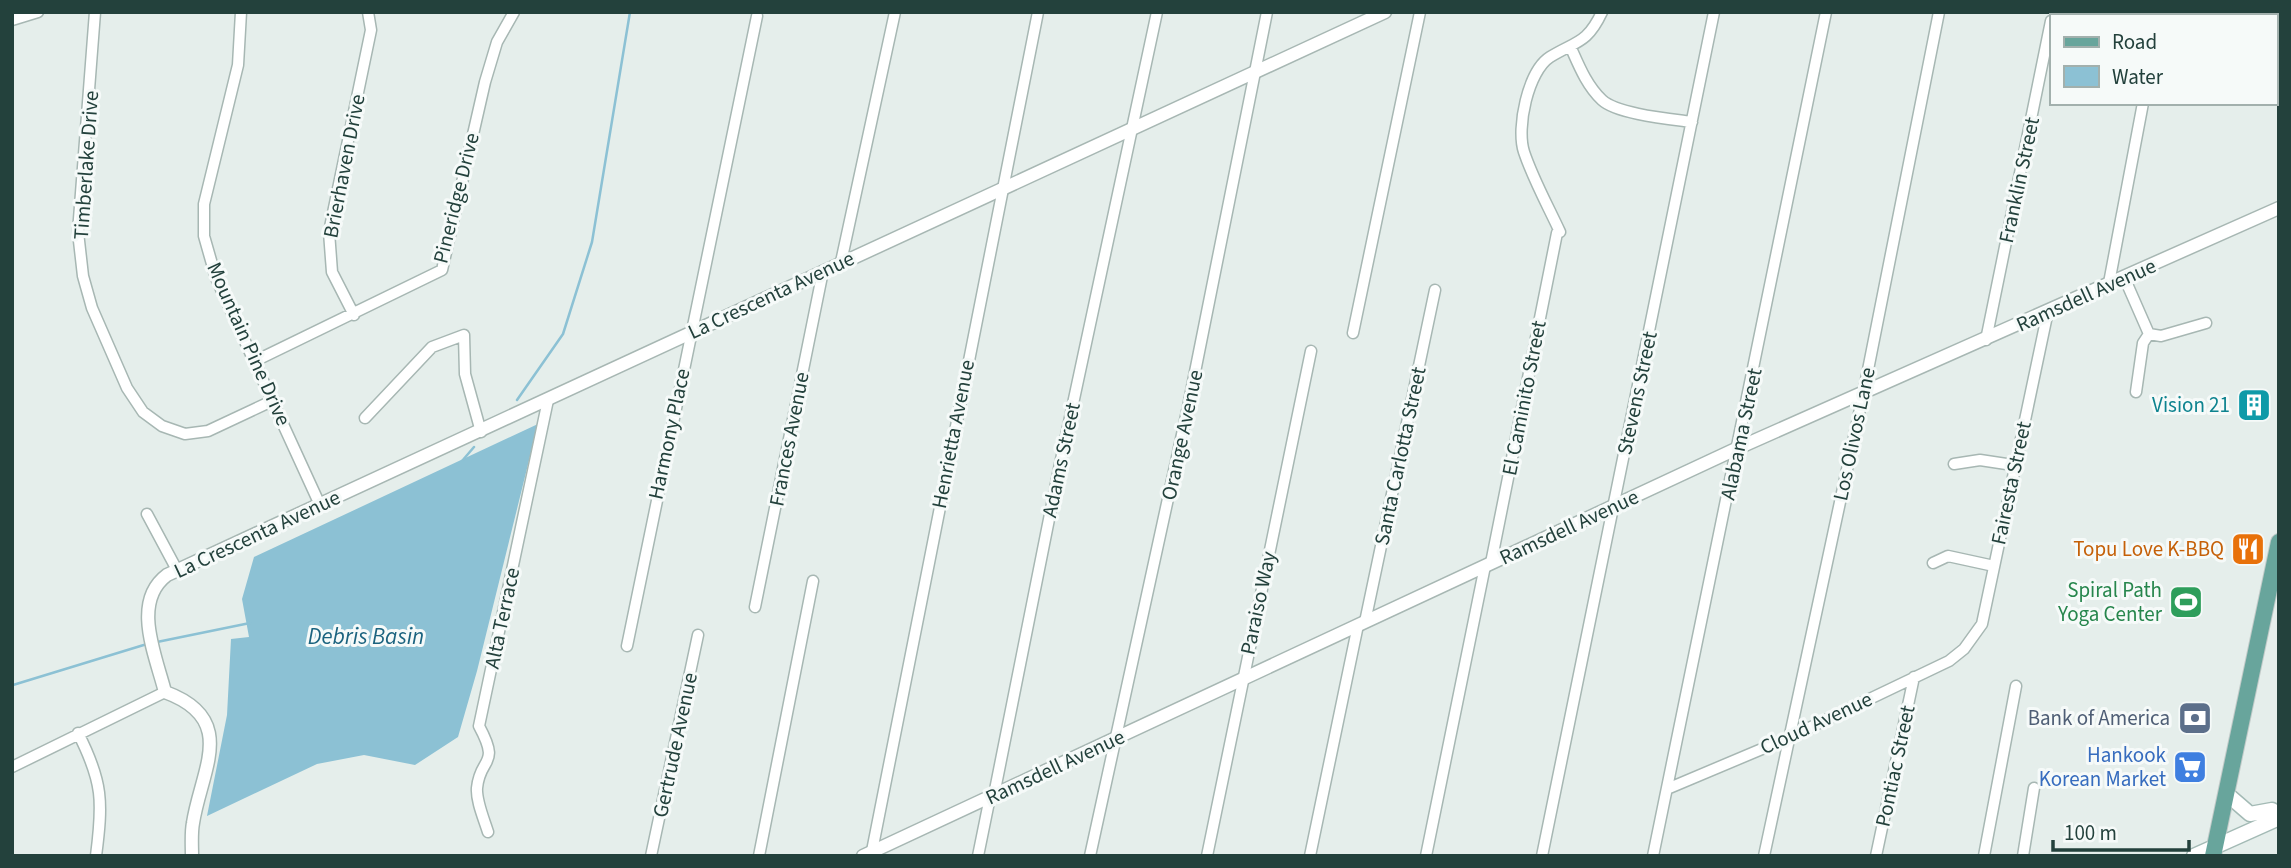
<svg xmlns="http://www.w3.org/2000/svg" width="2291" height="868" font-family="'Source Sans 3',sans-serif">
<style>
.water{fill:#8cc1d4}
.lines{fill:none;stroke-linecap:round;stroke-linejoin:round}
.stream{stroke:#8cc1d4;stroke-width:2.5}
.minor-casing{stroke:#a7b7b3;stroke-width:13}
.tertiary-casing{stroke:#a7b7b3;stroke-width:15}
.secondary-casing{stroke:#a3bab5;stroke-width:17}
.primary-casing{stroke:#c1cac8;stroke-width:18}
.minor{stroke:#fff;stroke-width:10}
.tertiary{stroke:#fff;stroke-width:12}
.secondary{stroke:#fff;stroke-width:14}
.primary{stroke:#68a59c;stroke-width:16}
.labels{text-anchor:middle;stroke-width:6;stroke-linejoin:round;paint-order:stroke}
.street-label{font-size:21px;fill:#23413c;stroke:#f6faf9}
.culture-label{font-size:21px;fill:#0d838f;stroke:#f6faf9;text-anchor:end}
.food-label{font-size:21px;fill:#c56008;stroke:#f6faf9;text-anchor:end}
.leisure-label{font-size:21px;fill:#27864d;stroke:#f6faf9;text-anchor:end}
.service-label{font-size:21px;fill:#4e5e75;stroke:#f6faf9;text-anchor:end}
.shop-label{font-size:21px;fill:#366cbe;stroke:#f6faf9;text-anchor:end}
.water-label{font-size:23px;font-style:italic;fill:#1b637f;stroke:#f6faf9}
</style>
<rect width="100%" height="100%" fill="#e5eeeb"/>
<path class="water" d="M538,424L477,671L458,737L415,765L364,755L317,764L207,816L227,715L231,639L249,637L242,599L254,557Z"/>
<g class="lines">
<path class="stream" d="M517,400L563,334L592,242L630,12
M462,461L474,447
M157,642L250,623
M13,685L147,644"/>
<g class="minor-casing">
<path id="minor" d="M95,12L78,232L83,276L92,308L127,388L143,412L162,426L185,434L208,431L274,400
M241,12L238,65L204,204V236L216,278L320,505
M2160,16L2161,12
M12,20L38,12
M1571,48C1579,66 1587,86 1602,100C1617,114 1670,119 1692,122
M1560,232C1548,206 1533,179 1524,152C1516,128 1528,71 1550,57C1576,41 1587,44 1602,12
M841,262L895,12
M2124,277L2149,334L2143,343L2136,392
M2109,283L2143,103
M354,315L332,272L329,232L371,30L368,12
M1353,333L1420,12
M2149,334L2161,336L2206,323
M1986,340L2051,21
M255,361L442,270L485,82L497,42L514,12
M365,418L432,347L464,335L465,374L481,432
M1954,464L1980,460L2013,465
M147,514L177,570
M1491,563L1557,233
M1933,563L1948,556L1994,566
M755,607L823,271
M1365,622L1435,290
M627,646L757,16
M78,733C103,782 103,802 96,856
M12,767L165,692
M1667,789L1788,738L1949,661L1964,649L1982,624L2048,311
M994,795L1059,469L1157,12
M488,832C484,819 476,801 477,788C480,756 501,767 479,726L548,400
M651,856L698,635
M759,856L813,581
M871,856L1038,12
M978,856L990,797
M1090,856L1188,407L1267,12
M1207,856L1311,351
M1310,856L1358,625
M1426,856L1485,566
M1542,856L1714,12
M1653,856L1826,12
M1764,856L1863,395L1939,12
M1876,856L1914,677
M1984,856L2016,686
M2023,856L2034,788"/>
</g>
<g class="tertiary-casing">
<path id="tertiary" d="M192,856C192,845 191,833 193,823C201,770 239,719 165,692C156,656 131,602 167,575L1385,12
M863,856L1738,448L2279,208"/>
</g>
<g class="secondary-casing">
<path id="secondary" d="M2228,795L2250,814L2272,810L2279,814
M2194,856L2279,818"/>
</g>
<g class="primary-casing">
<path id="primary" d="M2213,856L2279,542"/>
</g>
<use href="#minor" class="minor"/>
<use href="#tertiary" class="tertiary"/>
<use href="#secondary" class="secondary"/>
<use href="#primary" class="primary"/>
</g>
<defs>
<g id="building-square" transform="scale(1.75)"><rect x="-9" y="-9" width="18" height="18" rx="4" fill="#0f9aa8" stroke="#f6faf9"/><path d="M-4-6H4V6H1V3H-1V6H-4ZM-2.5-4.3h1.7v1.8h-1.7ZM.8-4.3h1.7v1.8H.8ZM-2.5-1h1.7V.8h-1.7ZM.8-1h1.7V.8H.8Z" fill="#fff"/></g>
<g id="restaurant-square" transform="scale(1.75)"><rect x="-9" y="-9" width="18" height="18" rx="4" fill="#e8710a" stroke="#f6faf9"/><path d="M-5-6h1v4h1v-4h1v4h1v-4h1v5L-1.5 .5V6h-2V.5L-5-1ZM5-6V6H3V1.5H1.5Q1.5-4 5-6Z" fill="#fff"/></g>
<g id="stadium-square" transform="scale(1.75)"><rect x="-9" y="-9" width="18" height="18" rx="4" fill="#2e9e5b" stroke="#f6faf9"/><path d="M0-5a6.5 5 0 1 0 0 10a6.5 5 0 1 0 0-10ZM-3.5-1.8h7v3.6h-7Z" fill="#fff"/></g>
<g id="bank-square" transform="scale(1.75)"><rect x="-9" y="-9" width="18" height="18" rx="4" fill="#5c6f8a" stroke="#f6faf9"/><path d="M-6-4H6V4H-6ZM0-2.3a2.3 2.3 0 1 0 0 4.6a2.3 2.3 0 1 0 0-4.6Z" fill="#fff"/></g>
<g id="supermarket-square" transform="scale(1.75)"><rect x="-9" y="-9" width="18" height="18" rx="4" fill="#3f7fe0" stroke="#f6faf9"/><path d="M-6-5.5h2.5l.6 2H6L4.5 2H-2.5L-4.4-4H-6ZM-1.5 3.2a1.3 1.3 0 1 0 .1 0ZM3 3.2a1.3 1.3 0 1 0 .1 0Z" fill="#fff"/></g>
</defs>
<g fill-rule="evenodd">
<use href="#building-square" x="2254" y="405"/>
<use href="#restaurant-square" x="2248" y="549"/>
<use href="#stadium-square" x="2186" y="602"/>
<use href="#bank-square" x="2195" y="718"/>
<use href="#supermarket-square" x="2190" y="767"/>
</g>
<g class="labels">
<g class="street-label">
<text transform="translate(86 165) rotate(-86)" y="7">Timberlake Drive</text>
<text transform="translate(344 166) rotate(-79)" y="7">Brierhaven Drive</text>
<text transform="translate(2019 180) rotate(-78)" y="7">Franklin Street</text>
<text transform="translate(456 198) rotate(-76)" y="7">Pineridge Drive</text>
<text transform="translate(771 295) rotate(-25)" y="7">La Crescenta Avenue</text>
<text transform="translate(2086 295) rotate(-24)" y="7">Ramsdell Avenue</text>
<text transform="translate(249 344) rotate(66)" y="7">Mountain Pine Drive</text>
<text transform="translate(1637 393) rotate(-78)" y="7">Stevens Street</text>
<text transform="translate(1524 398) rotate(-79)" y="7">El Caminito Street</text>
<text transform="translate(669 434) rotate(-78)" y="7">Harmony Place</text>
<text transform="translate(953 434) rotate(-79)" y="7">Henrietta Avenue</text>
<text transform="translate(1741 434) rotate(-78)" y="7">Alabama Street</text>
<text transform="translate(1854 434) rotate(-78)" y="7">Los Olivos Lane</text>
<text transform="translate(1182 435) rotate(-78)" y="7">Orange Avenue</text>
<text transform="translate(789 439) rotate(-79)" y="7">Frances Avenue</text>
<text transform="translate(1400 456) rotate(-78)" y="7">Santa Carlotta Street</text>
<text transform="translate(1061 460) rotate(-78)" y="7">Adams Street</text>
<text transform="translate(2011 483) rotate(-78)" y="7">Fairesta Street</text>
<text transform="translate(1569 527) rotate(-25)" y="7">Ramsdell Avenue</text>
<text transform="translate(257 534) rotate(-25)" y="7">La Crescenta Avenue</text>
<text transform="translate(1258 603) rotate(-78)" y="7">Paraiso Way</text>
<text transform="translate(502 618) rotate(-78)" y="7">Alta Terrace</text>
<text transform="translate(1816 723) rotate(-25)" y="7">Cloud Avenue</text>
<text transform="translate(675 745) rotate(-78)" y="7">Gertrude Avenue</text>
<text transform="translate(1895 766) rotate(-78)" y="7">Pontiac Street</text>
<text transform="translate(1055 767) rotate(-25)" y="7">Ramsdell Avenue</text>
</g>
<g class="culture-label">
<text x="2230" y="412">Vision 21</text>
</g>
<g class="food-label">
<text x="2224" y="556">Topu Love K-BBQ</text>
</g>
<g class="leisure-label">
<text x="2162" y="597">Spiral Path<tspan x="2162" dy="24">Yoga Center</tspan></text>
</g>
<g class="service-label">
<text x="2170" y="725">Bank of America</text>
</g>
<g class="shop-label">
<text x="2166" y="762">Hankook<tspan x="2166" dy="24">Korean Market</tspan></text>
</g>
<g class="water-label">
<text x="366" y="644">Debris Basin</text>
</g>
</g>
<rect width="2291" height="868" fill="none" stroke="#23413c" stroke-width="28"/>
<rect x="2050" y="14" width="228" height="91" fill="#f6faf9" stroke="#a2b0ad" stroke-width="2"/>
<rect x="2064" y="37" width="35" height="10" fill="#68a59c" stroke="#a2b0ad" stroke-width="2"/>
<text x="2112" y="49" font-size="21" fill="#23413c">Road</text>
<rect x="2064" y="66" width="35" height="21" fill="#8cc1d4" stroke="#a2b0ad" stroke-width="2"/>
<text x="2112" y="84" font-size="21" fill="#23413c">Water</text>
<path d="M2053 840v10h136v-10" fill="none" stroke="#23413c" stroke-width="3.5"/>
<text x="2064" y="840" font-size="21" fill="#23413c" stroke="#f6faf9" stroke-width="5" paint-order="stroke">100 m</text>
</svg>
